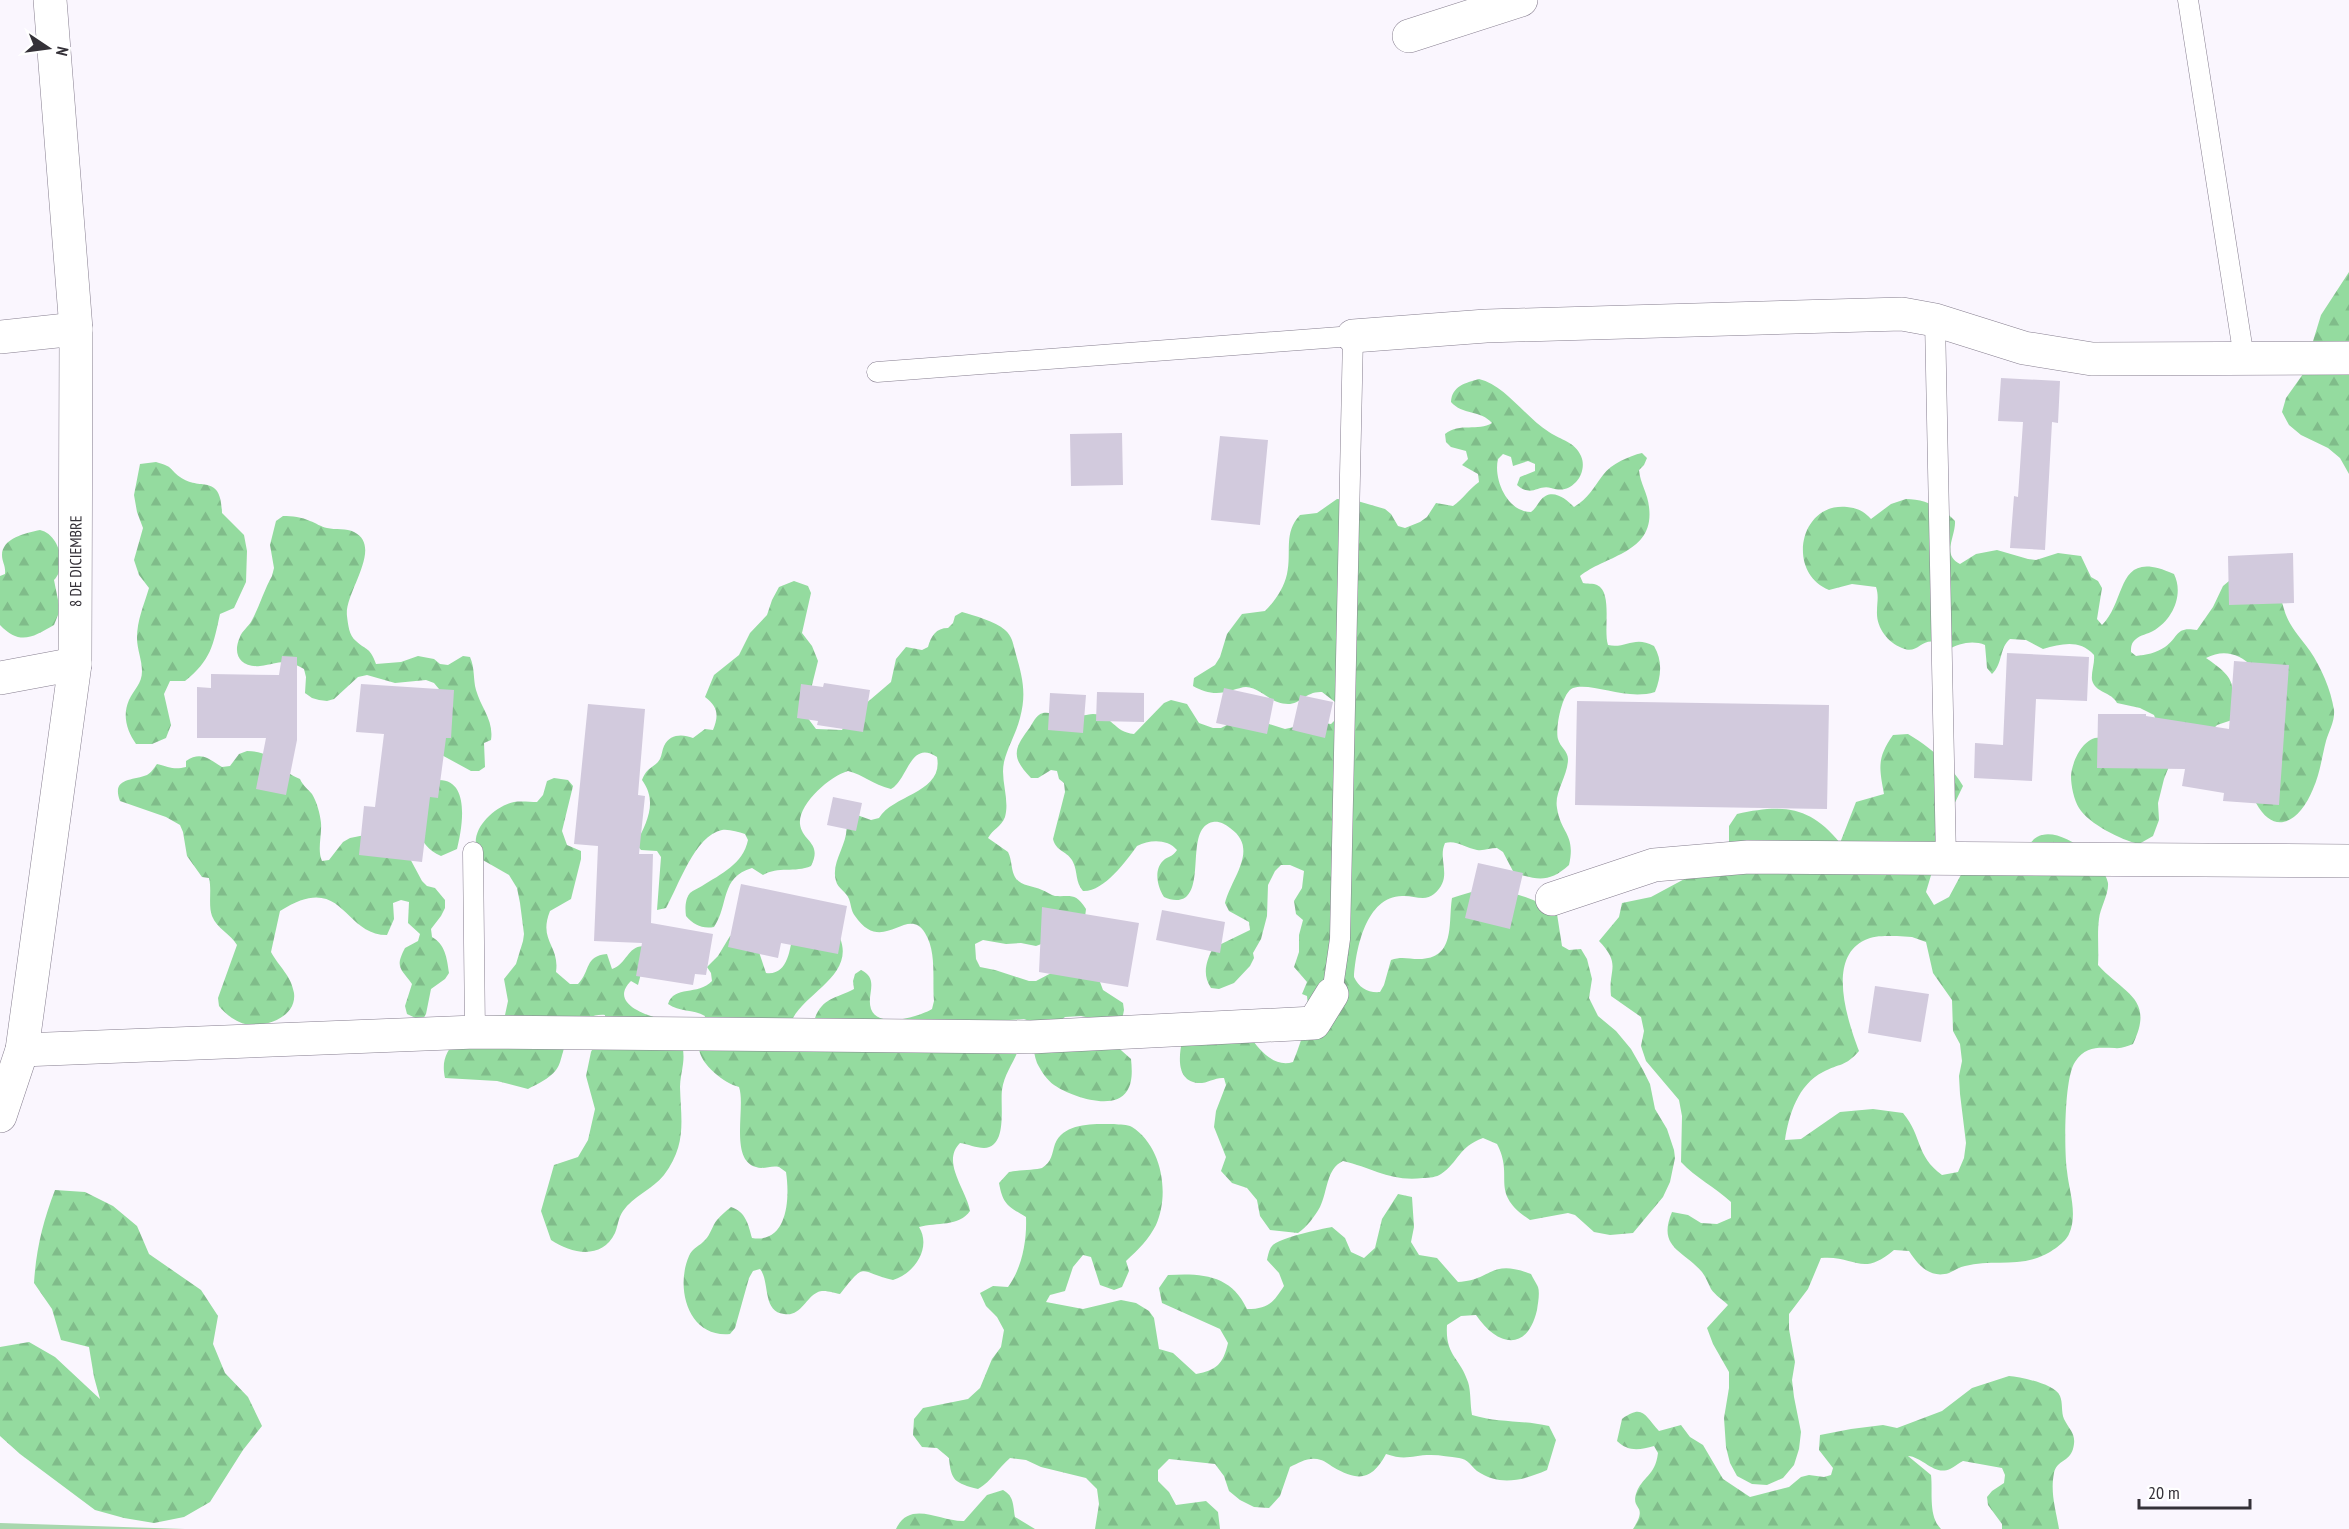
<svg xmlns="http://www.w3.org/2000/svg" width="2349" height="1529" font-family="'PT Sans Narrow',sans-serif">
<style>
.green{fill:#a8d7ae}
.forest{fill:url(#forest-firs);fill-rule:evenodd}
.building{fill:#d2cadd}
.lines{fill:none;stroke-linecap:round;stroke-linejoin:round}
.lane-casing{stroke:#867e8f;stroke-width:21}
.street-casing{stroke:#867e8f;stroke-width:34}
.secondary-casing{stroke:#867e8f;stroke-width:34}
.lane{stroke:#fff;stroke-width:20}
.street{stroke:#fff;stroke-width:33}
.secondary{stroke:#fff;stroke-width:33}
.labels{text-anchor:middle;stroke-width:5;stroke-linejoin:round;paint-order:stroke}
.street-label{font-size:16px;fill:#343138;stroke:#fff}
</style>
<defs>
<pattern id="forest-firs" width="22" height="20" patternUnits="userSpaceOnUse" patternTransform="scale(1.5)"><rect width="22" height="20" fill="#94db9f"/><path d="M5 1l3.5 6h-7zM16 11l3.5 6h-7z" fill="#80bc8a"/></pattern>
</defs>
<rect width="100%" height="100%" fill="#faf6fe"/>
<path class="green" d="M0,1523L185,1529H0Z"/>
<path class="forest" d="M2349,272V474L2340,458L2328,448L2301,435L2289,425L2282,412L2286,398L2303,374L2321,315Z
M1479,379C1505,385 1525,417 1549,432C1561,440 1575,442 1581,456C1585,465 1582,476 1576,482C1568,490 1562,491 1551,488C1538,484 1532,498 1517,485L1520,477L1535,471V464L1528,461L1513,466L1511,457L1503,454L1498,459C1493,480 1508,512 1531,512C1536,508 1537,505 1540,501C1551,487 1565,498 1574,507C1589,498 1593,488 1603,475C1611,464 1629,456 1642,453L1647,458L1644,465L1639,470C1640,483 1648,494 1649,507C1655,553 1606,555 1580,576L1583,583C1586,584 1594,583 1597,585C1613,592 1603,630 1608,645C1626,649 1634,635 1654,646C1663,661 1661,677 1655,692C1626,701 1593,682 1573,688C1562,692 1555,729 1558,739C1560,747 1568,751 1568,759C1568,776 1554,792 1557,808C1561,834 1576,834 1569,865C1549,883 1538,880 1514,873L1503,852L1497,848C1490,848 1484,851 1477,850C1465,848 1457,840 1445,843C1437,861 1454,877 1434,894C1425,902 1413,895 1402,896C1366,897 1356,948 1354,977C1359,988 1368,993 1380,992L1384,985L1391,960C1402,956 1408,959 1419,959C1456,959 1448,923 1452,898C1462,895 1474,890 1485,890C1508,889 1538,899 1557,914L1562,946L1569,950L1581,949L1587,959L1592,979L1589,998L1598,1016L1616,1031L1631,1049L1643,1070L1650,1084L1655,1109L1667,1129L1674,1150L1675,1158L1670,1182L1663,1197L1633,1233L1610,1235L1594,1232L1575,1215L1568,1213L1530,1220C1488,1192 1515,1178 1497,1144L1483,1138C1458,1147 1459,1162 1441,1174C1437,1177 1429,1178 1423,1178C1391,1182 1373,1168 1343,1161C1326,1169 1328,1191 1320,1207C1315,1216 1307,1227 1298,1233L1270,1230L1260,1216L1257,1200L1247,1188L1232,1183L1221,1171L1226,1157L1214,1127L1216,1111L1226,1085L1224,1078C1215,1077 1207,1084 1197,1083C1170,1079 1182,1041 1186,1025L1249,1035C1259,1050 1274,1068 1293,1062C1301,1042 1310,1017 1307,996L1302,994L1307,982L1294,967L1299,952V935L1303,920L1296,914L1294,901L1302,888L1304,871L1290,865H1281L1275,871L1268,885L1267,916L1261,939L1253,953L1254,958L1250,966L1234,983L1219,989L1211,988C1202,975 1206,961 1213,948L1250,930L1249,922L1229,911L1225,903C1231,878 1260,849 1230,828C1225,824 1219,821 1213,822C1186,827 1204,882 1186,897C1179,902 1171,900 1164,897C1157,886 1153,868 1165,859C1170,856 1173,856 1177,850C1168,839 1150,839 1137,846C1126,861 1104,892 1083,891C1075,882 1078,872 1073,862C1068,851 1056,852 1053,839L1065,792L1064,783L1059,779L1057,771L1051,770L1038,778H1031C1013,759 1012,751 1028,730C1033,724 1035,715 1043,713C1052,711 1061,719 1070,718C1078,718 1086,714 1093,714C1113,715 1113,732 1134,734L1164,703L1171,700L1187,704L1199,723L1213,728H1221L1229,724H1269L1285,729L1317,722L1331,724L1338,717L1340,710L1335,702L1322,692C1306,691 1301,704 1288,704C1270,704 1262,688 1246,687C1242,687 1237,689 1233,690C1218,695 1207,694 1193,686L1194,678L1215,665L1220,657L1227,634L1242,614L1265,611C1275,601 1284,588 1287,574C1292,552 1283,533 1300,515L1317,513L1337,499L1354,500L1385,509L1391,514L1398,526L1405,528L1420,522L1427,517L1436,503L1453,506C1463,499 1469,489 1479,482L1478,474L1462,465L1468,459L1466,451L1451,447L1446,442L1445,434C1460,422 1478,432 1492,423C1481,410 1462,415 1451,402C1452,386 1465,383 1479,379Z
M156,462C174,467 168,468 180,477C200,492 221,472 222,513L244,535L247,551L246,582L234,608L220,614C213,646 211,660 185,681H170L164,694L171,725L166,738L152,744H136C127,731 122,716 129,700C134,689 142,684 142,671C142,660 137,649 137,638C137,620 144,605 149,588L139,575L134,560L143,528L137,512L134,495L140,464Z
M1906,499C1924,499 1942,507 1955,521C1956,536 1941,555 1960,564L1976,554L1997,550L2028,559L2036,560L2058,553L2081,556L2091,577L2098,581L2102,588L2097,619L2102,625C2128,599 2115,547 2174,574C2184,594 2173,620 2153,631C2148,634 2140,635 2136,639C2131,643 2131,647 2131,652L2136,656C2146,655 2156,653 2165,647C2179,637 2175,626 2197,630L2213,607L2223,586L2229,581L2280,595C2283,605 2285,616 2291,625C2296,634 2304,642 2310,651C2321,667 2331,690 2334,710C2335,721 2329,731 2326,741C2322,756 2320,774 2313,789C2301,819 2276,839 2256,803L2253,667C2239,653 2223,649 2206,658C2238,680 2233,683 2232,720L2217,725L2211,731L2175,751L2164,779L2158,803L2159,820L2153,836L2139,844C2121,840 2089,824 2079,808C2074,800 2071,786 2071,776C2072,760 2085,734 2103,738L2157,723L2154,715L2140,708L2117,703C2112,692 2095,693 2092,680C2091,672 2095,663 2094,655C2079,639 2062,644 2043,649L2026,640L2010,639C1999,648 2003,664 1992,674L1987,668L1985,645C1973,640 1959,643 1948,650C1923,628 1921,657 1902,648C1887,642 1876,627 1877,611C1877,602 1879,596 1876,587L1852,584L1829,590C1786,573 1799,502 1847,507C1857,508 1864,511 1871,519L1891,504Z
M283,516C292,516 302,517 310,521C316,523 321,527 327,528C335,530 347,528 354,532C384,547 344,593 347,616C348,624 349,636 356,641C367,651 370,647 376,664L401,662L418,656L434,659L440,664L448,665L463,656L470,657C475,668 473,679 476,690C481,708 494,720 491,740L484,743L485,767L479,771H471L438,753L439,689L434,683L426,680L395,683L367,675L358,677L334,699L327,701L319,700L312,698L305,693L306,677L304,669C285,658 280,663 260,666C240,668 232,654 240,637C242,631 248,627 251,622C259,608 264,590 272,576L274,568L270,545L276,521Z
M40,530C59,534 68,566 54,580L60,610L54,625C33,637 20,646 0,625V576L5,574C6,566 2,562 2,555C2,538 26,533 40,530Z
M794,581L808,586L811,593L802,633L812,646L818,661L806,709L807,717L816,729L842,730L850,717L891,682L896,659L906,647L922,650L928,647C931,636 936,628 948,628L953,623L955,616L962,612C975,616 995,621 1005,630C1012,636 1013,643 1015,651C1022,676 1027,692 1020,718C1016,734 1008,746 1004,762C1000,780 1010,799 1005,817C1001,827 993,829 988,838L1008,852C1012,860 1011,868 1014,875C1019,887 1032,885 1042,890C1046,891 1050,895 1055,896C1071,897 1075,892 1086,909L1085,917L1052,940L1036,946L1021,943L1006,944L983,940L975,944L976,959L980,967L995,970L1029,981H1036L1057,970L1097,974L1103,990L1123,1003L1124,1010L1121,1025L1081,1016L1065,1017L1058,1023L1113,1043L1131,1059C1132,1069 1133,1082 1127,1091C1114,1112 1070,1096 1054,1085C1047,1080 1041,1071 1037,1063C1032,1050 1033,1035 1032,1022L1024,1019L1009,1020V1029L1018,1051C1012,1065 1004,1075 1002,1090C1000,1106 1008,1147 984,1148C976,1148 968,1144 960,1143C941,1162 966,1189 970,1211C959,1227 937,1222 919,1227C932,1248 914,1274 893,1280C858,1272 867,1260 840,1294C834,1293 824,1289 818,1292C805,1298 801,1317 784,1314C762,1312 770,1281 760,1269L753,1271L749,1278L735,1328L730,1334C688,1338 675,1288 689,1256C692,1248 700,1246 705,1240C711,1234 712,1226 717,1220C721,1215 726,1211 731,1207C746,1212 748,1224 752,1238C788,1244 790,1198 786,1172L779,1167C771,1165 763,1170 756,1167C729,1160 746,1106 739,1087C724,1083 701,1065 699,1049C697,1039 702,1025 705,1016C693,1009 679,1012 668,1004C674,985 698,996 712,981L711,973L707,967L718,956L730,936L738,933L759,952L766,973C788,976 790,949 793,933L840,938C855,975 805,993 792,1020L814,1021C821,998 835,999 854,989L853,981L855,974L861,970C880,979 866,994 871,1009C878,1029 919,1017 932,1009L934,1001C932,980 937,952 925,933C907,904 883,957 855,916C851,911 851,904 849,899C846,891 838,889 836,881C830,861 850,843 846,823L857,815L871,820L879,818C894,794 944,793 937,757C910,739 908,780 891,789C872,784 864,775 848,771C830,776 798,804 800,824C802,842 823,842 811,866C795,873 778,866 763,875L752,868C720,877 729,905 714,927C702,929 694,925 686,916C685,909 685,899 690,893C693,890 699,888 702,886C721,874 743,864 748,840L745,834C738,832 729,829 722,830C695,835 678,887 666,908L657,910L661,857L657,851L641,850L636,844C647,822 658,802 642,780C648,765 654,769 660,759C662,755 662,750 664,746C670,734 682,734 693,738L705,729L713,730C719,715 718,707 705,697L714,675L739,655L750,633L767,615L772,600L779,587Z
M1908,734C1930,747 1950,764 1963,786L1949,815L1926,892L1934,905L1949,897L1963,871L1998,870L2013,875C2021,864 2025,844 2037,837C2060,824 2104,861 2108,883C2109,894 2100,908 2099,919C2097,934 2099,950 2098,965C2124,994 2155,998 2133,1044C2127,1046 2121,1049 2115,1048C2099,1048 2086,1045 2075,1062C2064,1078 2064,1150 2067,1171C2069,1191 2078,1214 2069,1234C2066,1242 2050,1253 2042,1256C2017,1267 1991,1259 1965,1266C1959,1267 1954,1271 1949,1273C1930,1279 1918,1265 1909,1251L1894,1250C1861,1278 1856,1255 1821,1258L1808,1289L1789,1314V1329L1795,1362L1792,1380L1794,1397L1801,1432L1799,1449L1794,1465L1783,1478L1767,1485L1752,1484L1737,1476L1730,1463L1726,1447L1724,1418L1729,1388V1372L1713,1344L1707,1328L1728,1305C1723,1300 1715,1295 1711,1289C1708,1283 1706,1277 1702,1272C1683,1250 1657,1248 1672,1212L1688,1215L1701,1223L1717,1224L1731,1218V1202C1715,1187 1696,1178 1681,1162L1682,1116L1679,1100L1646,1061L1641,1046L1644,1031L1641,1017L1611,996C1608,969 1622,965 1599,941L1619,917L1622,903L1651,897L1690,876L1729,842V826L1737,814C1783,804 1810,806 1840,843L1856,802L1884,794C1879,767 1877,758 1893,735ZM1897,936L1912,937L1926,942L1933,973L1952,1000L1953,1031L1960,1044L1962,1061L1959,1076L1960,1094L1966,1143L1964,1158L1958,1172L1942,1175C1915,1155 1923,1137 1903,1113L1873,1109L1840,1112L1801,1139L1785,1140C1789,1114 1798,1085 1823,1072C1840,1063 1845,1067 1859,1051C1848,1022 1826,958 1865,940C1874,935 1887,936 1897,936Z
M247,751C276,751 278,771 300,779C303,786 308,789 312,794C317,802 320,814 321,823C322,835 317,850 322,861L329,860L343,842L350,838L365,835L407,853L422,881L427,886L435,888L445,900V908L441,916L431,929L432,937C445,944 447,958 449,973L445,979L431,989L426,1014L422,1021L407,1014L405,1006L412,984C400,968 395,967 405,948L418,941L420,934L408,923L409,902L401,900L393,903L394,919L387,935C342,935 344,870 280,911L271,952C279,967 291,975 294,993C297,1016 269,1026 251,1025C238,1024 226,1015 219,1006L218,998L237,945C231,934 217,929 212,916C208,905 212,890 209,878L202,877L187,856L183,832L180,825L166,817L120,801C111,777 133,781 147,775C151,773 154,768 157,764C169,767 174,770 186,767V761C201,751 209,759 222,767L230,766L239,754Z
M554,778L568,780L573,786L562,831L567,845L581,851V859L571,899L550,911C538,941 560,945 556,972L570,984H578C591,971 584,956 607,954L612,969C628,964 628,942 648,947L638,985L631,981C605,1007 659,1019 676,1023C681,1036 685,1050 683,1064C682,1072 680,1079 680,1087C681,1121 687,1144 664,1175C652,1190 633,1196 623,1211C618,1218 618,1226 615,1233C602,1260 572,1254 551,1240L541,1211L554,1165L578,1157L588,1140L595,1109L586,1076L591,1052L605,1023V1015C584,1013 568,1033 563,1052C561,1058 560,1065 556,1070C549,1079 537,1084 528,1089L497,1081L445,1078C438,1047 463,1036 483,1019L490,1016L505,1015L508,1001L504,979L516,964L523,941L524,934L520,903L517,888L509,875L481,859C480,855 477,850 476,846C473,826 496,806 514,802C521,801 530,802 537,802L543,795L547,781Z
M439,780C471,780 462,829 457,849L441,856C415,844 418,824 413,798Z
M1114,1124C1120,1125 1127,1124 1132,1127C1162,1146 1170,1194 1156,1225C1149,1239 1138,1250 1126,1261L1129,1271L1122,1287L1114,1290L1100,1285L1091,1257L1083,1255L1073,1267L1065,1291L1050,1295L1046,1302L1083,1309L1121,1300L1136,1303L1149,1311L1154,1318L1159,1349L1173,1353L1196,1374C1217,1370 1223,1364 1228,1343L1220,1329L1162,1303L1159,1288L1168,1275C1203,1273 1231,1275 1247,1309C1268,1309 1273,1303 1284,1286L1279,1273L1267,1260C1268,1256 1269,1249 1272,1246C1278,1238 1321,1229 1332,1227L1345,1238L1351,1252L1364,1258L1375,1248L1382,1219L1398,1194L1412,1197L1414,1227L1411,1242L1419,1255L1437,1258L1458,1282C1493,1280 1490,1258 1531,1274C1533,1278 1536,1283 1538,1287C1540,1293 1538,1303 1537,1310C1527,1353 1497,1346 1476,1315L1461,1316L1447,1325C1445,1356 1460,1357 1468,1382C1471,1391 1470,1404 1472,1415C1498,1423 1523,1420 1549,1426L1556,1440L1547,1470C1524,1480 1500,1487 1477,1471C1471,1466 1468,1459 1459,1458C1450,1457 1441,1455 1431,1455C1412,1455 1406,1461 1386,1454C1372,1480 1359,1482 1333,1467C1330,1465 1325,1461 1321,1460C1310,1456 1300,1462 1290,1467L1280,1496L1269,1508L1254,1507L1240,1500L1229,1491L1224,1476L1215,1464L1169,1459L1158,1470V1481L1169,1492L1176,1505L1206,1501L1218,1512L1220,1529H1095L1099,1504L1097,1489L1086,1478L1041,1467L1026,1460L1010,1458C998,1468 992,1481 978,1489C955,1483 951,1481 949,1458L937,1448L922,1447L913,1435L914,1419L923,1408L968,1399L980,1388L992,1359L1001,1347L1004,1330L997,1317L986,1306L980,1293L993,1286L1008,1287C1022,1268 1027,1241 1026,1217C1008,1206 1003,1205 999,1183L1009,1172C1017,1170 1036,1170 1042,1168C1052,1162 1052,1153 1055,1144C1064,1122 1094,1124 1114,1124Z
M55,1190L85,1192L113,1206L137,1226L149,1254L201,1290L218,1316L213,1344L225,1373L248,1397L262,1426L243,1450L210,1502L184,1517L154,1523L124,1518L95,1510L20,1454L0,1436V1347L29,1342L55,1357L100,1399L94,1377L89,1347L61,1340L52,1309L34,1283C36,1250 43,1221 55,1190Z
M2009,1376C2021,1377 2055,1384 2060,1396C2063,1403 2061,1412 2064,1419C2070,1431 2077,1434 2073,1449C2069,1462 2057,1460 2054,1473C2050,1493 2056,1510 2059,1529H2002V1524L1988,1505L1987,1497L1992,1491L2004,1483L2005,1475L2002,1468L1963,1461C1959,1463 1954,1467 1950,1469C1934,1476 1923,1457 1908,1456L1931,1475C1933,1492 1928,1516 1941,1529H1633C1649,1504 1631,1511 1636,1494C1642,1476 1655,1477 1658,1453L1654,1446C1640,1450 1628,1452 1617,1441L1622,1419C1644,1403 1645,1417 1659,1431L1681,1425L1690,1437L1703,1445L1723,1479L1750,1497L1789,1487L1801,1477L1809,1475L1824,1477L1831,1475L1833,1468L1819,1450L1820,1435L1851,1429L1883,1425L1897,1428L1905,1425L1942,1411L1972,1388Z
M1003,1490C1014,1496 1013,1505 1015,1517L1035,1529H896C910,1499 941,1522 964,1521L987,1495Z"/>
<path class="building" d="M2001,378L2060,381L2058,423L2052,422L2045,550L2010,548L2014,496L2018,497L2023,422L1998,421Z
M1122,433L1123,485L1071,486L1070,434Z
M1220,436L1268,440L1260,525L1211,520Z
M2293,553L2294,603L2229,605L2228,556Z
M2007,653L2089,657L2087,701L2036,699L2032,781L1974,778L1975,743L2003,745Z
M282,656L297,657V740L286,795L256,789L266,738H197V687L211,688V674L279,675Z
M2234,661L2289,665L2279,805L2223,801L2224,793L2182,786L2185,769L2097,768L2098,714H2146V716L2229,729Z
M824,683L870,690L863,732L817,725L818,721L797,718L801,684L823,687Z
M361,684L454,690L451,738H446L438,798L430,797L422,862L359,855L364,806L375,807L384,734L356,732Z
M1224,688L1274,699L1267,734L1216,723Z
M1097,692L1144,693V722L1096,721Z
M1050,693L1086,695L1083,733L1048,730Z
M1300,695L1333,702L1325,738L1292,730Z
M1577,701L1829,705L1827,809L1575,805Z
M588,704L645,709L638,795L645,796L639,854H653L651,923L713,934L706,975L695,974L693,985L636,976L642,943L594,941L598,846L574,844Z
M833,797L862,803L856,831L827,825Z
M1478,863L1523,873L1510,929L1465,918Z
M741,884L847,906L838,954L781,943L778,958L728,947Z
M1042,907L1139,923L1128,987L1039,972Z
M1162,910L1225,922L1220,953L1156,940Z
M1875,986L1929,994L1921,1042L1868,1033Z"/>
<g class="lines">
<g class="lane-casing">
<path id="lane" d="M2188,0L2244,358
M1935,320L1946,859
M877,372L1353,336L1340,939L1332,994
M473,852L475,1032"/>
</g>
<g class="street-casing">
<path id="street" d="M1409,36L1521,0
M1353,336L1486,326L1902,314L1935,320L2024,348L2092,359L2349,358
M0,337L76,329
M0,678L75,664
M1552,899L1654,865L1748,857L2349,861
M22,1050L475,1032L1031,1037L1314,1023L1332,994"/>
</g>
<g class="secondary-casing">
<g id="secondary">
<path id="s1" d="M0,1116L22,1050L75,664L76,329L50,0"/>
</g>
</g>
<use href="#lane" class="lane"/>
<use href="#street" class="street"/>
<use href="#secondary" class="secondary"/>
</g>
<g class="labels">
<g class="street-label">
<text dy="6" stroke="none"><textPath href="#s1" startOffset="562">8 DE DICIEMBRE</textPath></text>
</g>
</g>
<g transform="translate(48 48) rotate(103)" stroke="#ffffff" stroke-width="4.5" paint-order="stroke">
<path d="M0-4.5L10 22L0 15L-10 22Z" fill="#343138"/>
<text y="-9" font-size="16" font-weight="bold" text-anchor="middle" fill="#343138">N</text>
</g>
<path d="M2139 1499v9h111v-9" fill="none" stroke="#343138" stroke-width="3"/>
<text x="2148" y="1499" font-size="18" fill="#343138" stroke="#ffffff" stroke-width="4.5" paint-order="stroke">20 m</text>
</svg>
